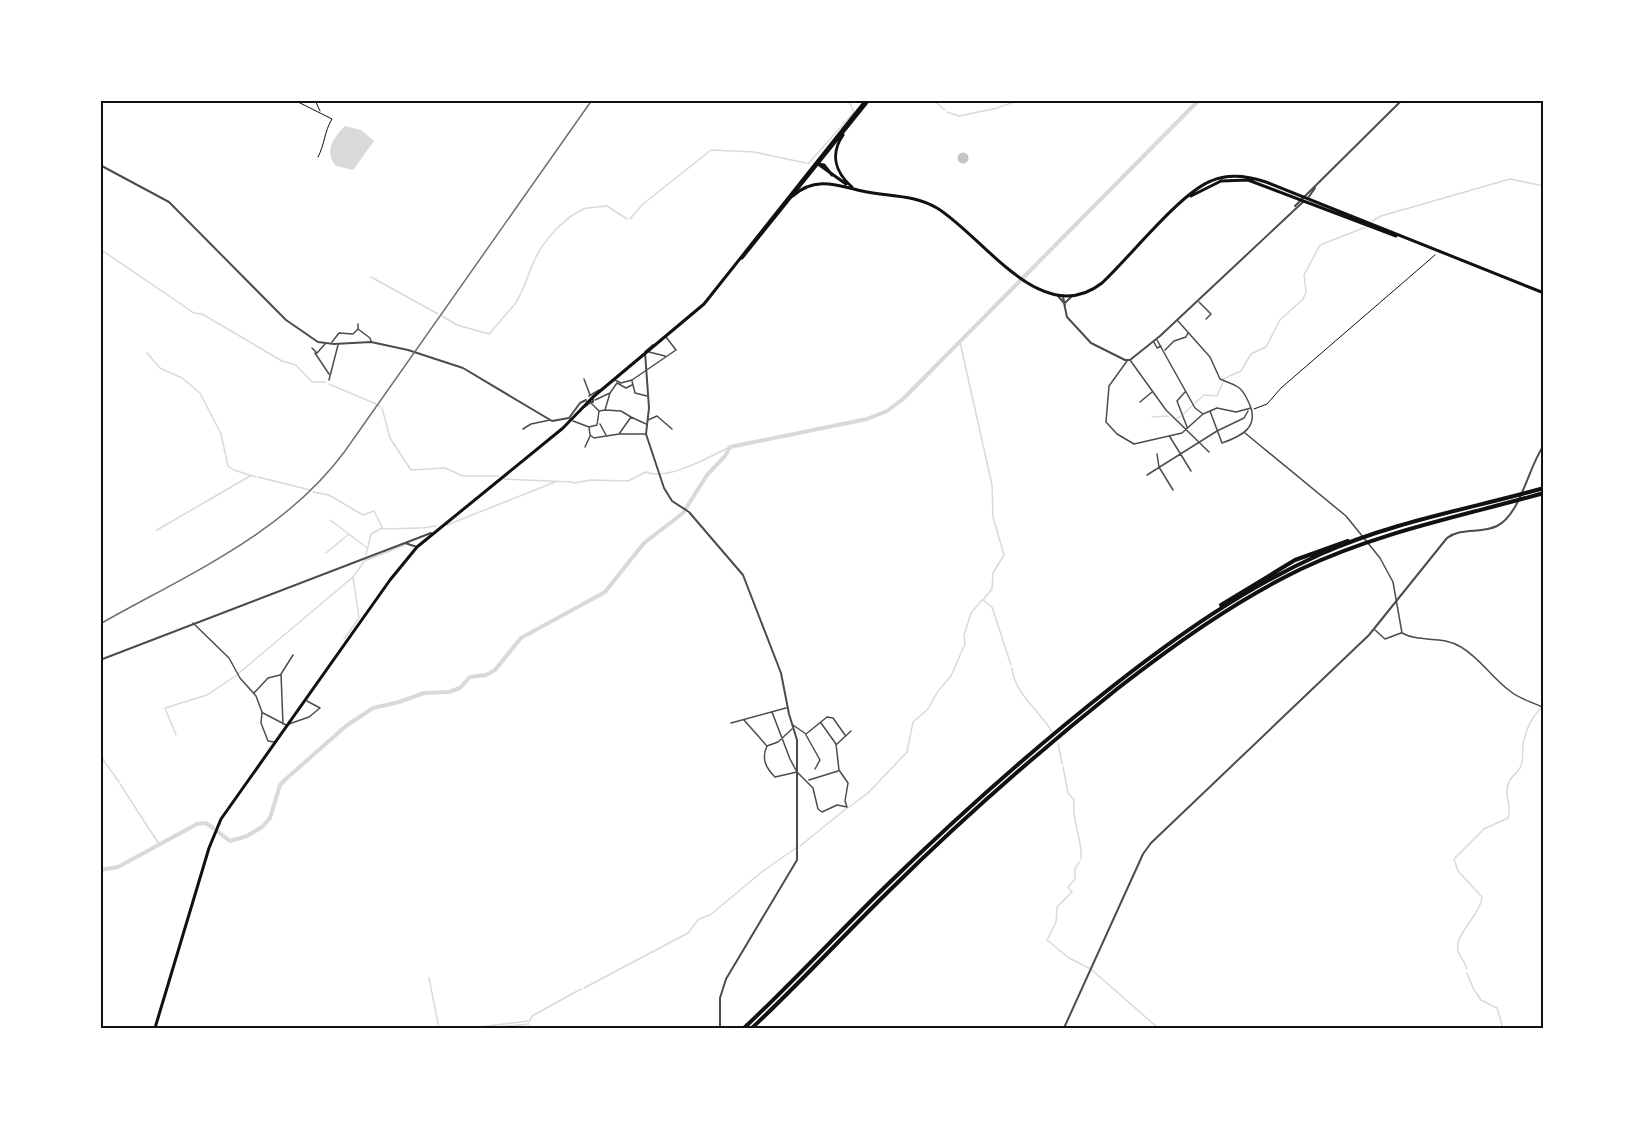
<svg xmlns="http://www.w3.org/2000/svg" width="1644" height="1129" font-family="Lato,sans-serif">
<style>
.water{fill:#d9d9d9}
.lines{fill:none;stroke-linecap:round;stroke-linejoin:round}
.stream{stroke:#d9d9d9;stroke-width:1.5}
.river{stroke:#d9d9d9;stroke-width:4}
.building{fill:#c4c4c4}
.path{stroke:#111;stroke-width:1}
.minor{stroke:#4c4c4c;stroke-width:1.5}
.tertiary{stroke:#4c4c4c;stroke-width:2}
.secondary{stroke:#111;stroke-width:3}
.primary{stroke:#111;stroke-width:3}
.motorway{stroke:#111;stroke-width:4}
.rail{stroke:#707070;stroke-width:1.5}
.neatline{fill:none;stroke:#111;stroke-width:2}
</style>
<rect width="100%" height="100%" fill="#fff"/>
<path class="water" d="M345,126L361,130L374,141L353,170L336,166C323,151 334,137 345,126Z"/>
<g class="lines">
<path class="stream" d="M933,100L945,110
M999,107L1021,100
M947,112L959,116L998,108
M808,164L854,112L848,100
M643,204L711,150L754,152L806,163
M587,208L607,206L627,219
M630,219L642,205
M1372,221L1381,216L1510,179L1544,186
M100,249L194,313
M371,277L438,314
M515,304C525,289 527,276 534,261C543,241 565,216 586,208
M195,313L202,314L282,361L296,365L312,382H326
M442,316L457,325L489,334L514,305
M960,342L992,485L993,517L1004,555L993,573L992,589L983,600L992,607L1011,665
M147,353L160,368L182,378L200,393L221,434L228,466L234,470L256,477
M1223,379L1241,371L1251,354L1266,347L1280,320L1303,299L1306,292L1304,275L1320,245L1366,227
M329,384L376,404
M1195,403L1204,395L1217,396L1223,382
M378,405L380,407
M382,408L390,438L411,470L445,468L463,476H498
M1183,414L1193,405
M1152,417L1168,416
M1177,418L1181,416
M258,477L310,490
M504,479L573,482
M574,483L591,480L628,481L646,472C668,481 709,457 730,447
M313,492L329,495L363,515L374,511L383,529L420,528
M330,520L366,547
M447,525L555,482
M422,528L436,526
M157,530L250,476
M326,553L349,534
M366,555L371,534L382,528
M367,560L405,545
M344,639L359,618L353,577
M1012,668C1014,693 1040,711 1052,732
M239,673L353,577L366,559
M176,735L165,708L207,695L237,675
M1058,743L1062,764
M100,755L119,782
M1063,767L1068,793L1074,800C1071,821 1083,839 1081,859
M120,784L159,844
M849,807L868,793L907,752L913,722L928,709L938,691L951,676L965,644L964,635L971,613L982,600
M800,846L847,808
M1079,862L1075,869V879L1068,887L1072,892L1057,907L1056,922L1047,940L1069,958L1089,968
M1467,969C1465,962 1460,957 1458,951C1454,934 1480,916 1482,897L1458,871L1454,859L1484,829L1508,818C1512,807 1506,801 1507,791C1508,777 1514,777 1520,768C1524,761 1522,753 1523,745C1525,732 1531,718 1541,708
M1092,970L1158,1028
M1467,973L1473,988L1481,1000L1497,1008L1503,1028
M429,978L439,1028
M584,988L688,933L699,919L710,915L763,871L796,848
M530,1021L532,1016L581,989
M470,1028L529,1021
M486,1028L529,1024"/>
<path class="river" d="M217,831L230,841L247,836L262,827L270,818L280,785L287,778L346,726L373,708L399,702L424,693L449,692L460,688L470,677L486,675L495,670L521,638L605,592L644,543L683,513L707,475L725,456L730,447L867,419L887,411L903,399L1199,100
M100,870L118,867L197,824L206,823L213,828"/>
</g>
<path class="building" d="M957.5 158a5.5 5.5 0 1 1 11 0a5.5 5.5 0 1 1-11 0Z"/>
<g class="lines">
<path class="path" d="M294,100L332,119C324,132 325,144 318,157
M315,100L320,111
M1254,409L1267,404L1281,388L1435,255"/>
<path class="minor" d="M1199,302L1211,314L1206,319
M1178,321L1210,357L1220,379C1226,382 1232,383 1238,387C1244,391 1246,397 1249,403C1260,427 1242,436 1222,443L1210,411
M358,329L370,338L371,341
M353,334L358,329V324
M1157,340L1195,408L1203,414
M332,342L339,333L353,334
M1154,342L1157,348L1161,346
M312,348L317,353L325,344
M1165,350L1174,341L1186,337L1188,333
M649,352L665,356
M315,353L329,374
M1130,360L1166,410L1209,452
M1127,361L1109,386L1106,422L1117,434L1134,444L1182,433L1203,414L1217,408L1236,412L1251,408
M584,379L590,395
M329,380L338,345
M615,380L621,383L632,380L676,350L666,337
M632,381L635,393L647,396
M1185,392L1177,401L1187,427
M589,396L599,390
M595,400L610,393L617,383L626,388L632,385
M1140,402L1152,392
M591,403L599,411L605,410L610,393
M585,407L590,403
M631,417L646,424
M648,420L657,416L672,429
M573,421L589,427L597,425L599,411
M600,424L606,435
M589,427L590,435L594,438L619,434L631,417L621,411L605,410
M523,429L531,424L550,420
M1245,433L1346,516L1380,558L1393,582L1402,633C1420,643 1442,635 1461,647C1480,658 1492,678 1510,691C1519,699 1533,702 1544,708
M620,434H645
M1170,437L1191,471
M585,447L590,436
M1157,454L1159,467L1173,490
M1147,475L1217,431L1244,418L1248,411
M193,623L229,658L240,678L256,696L262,712L261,723L268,741L274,742
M1375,630L1385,639L1401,633
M254,693L268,678L280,675
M772,712L790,759L797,772L813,788L818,809L822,812L837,805L847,807L845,801L848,783L839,770L836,744L821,723
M263,713L286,725L309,717L320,708L307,701
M744,720L766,745
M731,723L786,708
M283,724L281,674L293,655
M793,725L806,734L827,717L833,718L845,735
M792,729L778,742L767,746C761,759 766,768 775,777L797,772
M806,735L820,760L815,769
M837,744L851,731
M809,780L838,771"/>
<path class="tertiary" d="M100,165L169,202L286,320L318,342L334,344L371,342L408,350L463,368L552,421L569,418L580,403L586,400
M1308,198L1315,188
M1295,206L1402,100
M1058,296L1064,303L1067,317L1091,343L1125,360H1130L1160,336L1304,201
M1063,297L1065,305
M1066,302L1072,296
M653,345L645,352L649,408L646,434L664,488L672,501L689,512L743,575L781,673L789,714L797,740V860L726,979L720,998V1028
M587,402H593V397
M405,543L417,547
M100,660L431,533
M1064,1028L1143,854L1151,843L1369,635L1447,538C1462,527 1481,534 1497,526C1521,514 1528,467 1544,445"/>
<path class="secondary" d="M843,135C830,154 835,172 852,187
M818,164L846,184
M818,164L824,165L832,175
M793,196C814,176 837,185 862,191C888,197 913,194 937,208C984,237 1042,330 1102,283C1129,258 1180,193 1211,181C1229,173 1248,176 1266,182L1544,293
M1191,196L1221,181L1248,180L1396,236"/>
<path class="primary" d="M742,258L869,100
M155,1028L209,848L221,819L390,580L417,547L563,428L593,397L704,304L866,100"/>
<path class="motorway" d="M1221,605L1295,560L1348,541
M744,1028C793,982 839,932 887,885C959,815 1034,748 1113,686C1178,635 1245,588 1321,554C1392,522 1469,509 1544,488
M752,1028C799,984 843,936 890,890C962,819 1038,752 1117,689C1175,644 1235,601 1301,569C1379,532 1462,516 1544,493"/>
<path class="rail" d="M100,624C188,574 284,534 345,451L592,100"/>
</g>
<rect width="1644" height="1129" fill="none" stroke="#ffffff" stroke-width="204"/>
<rect x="102" y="102" width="1440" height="925" class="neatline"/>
</svg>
